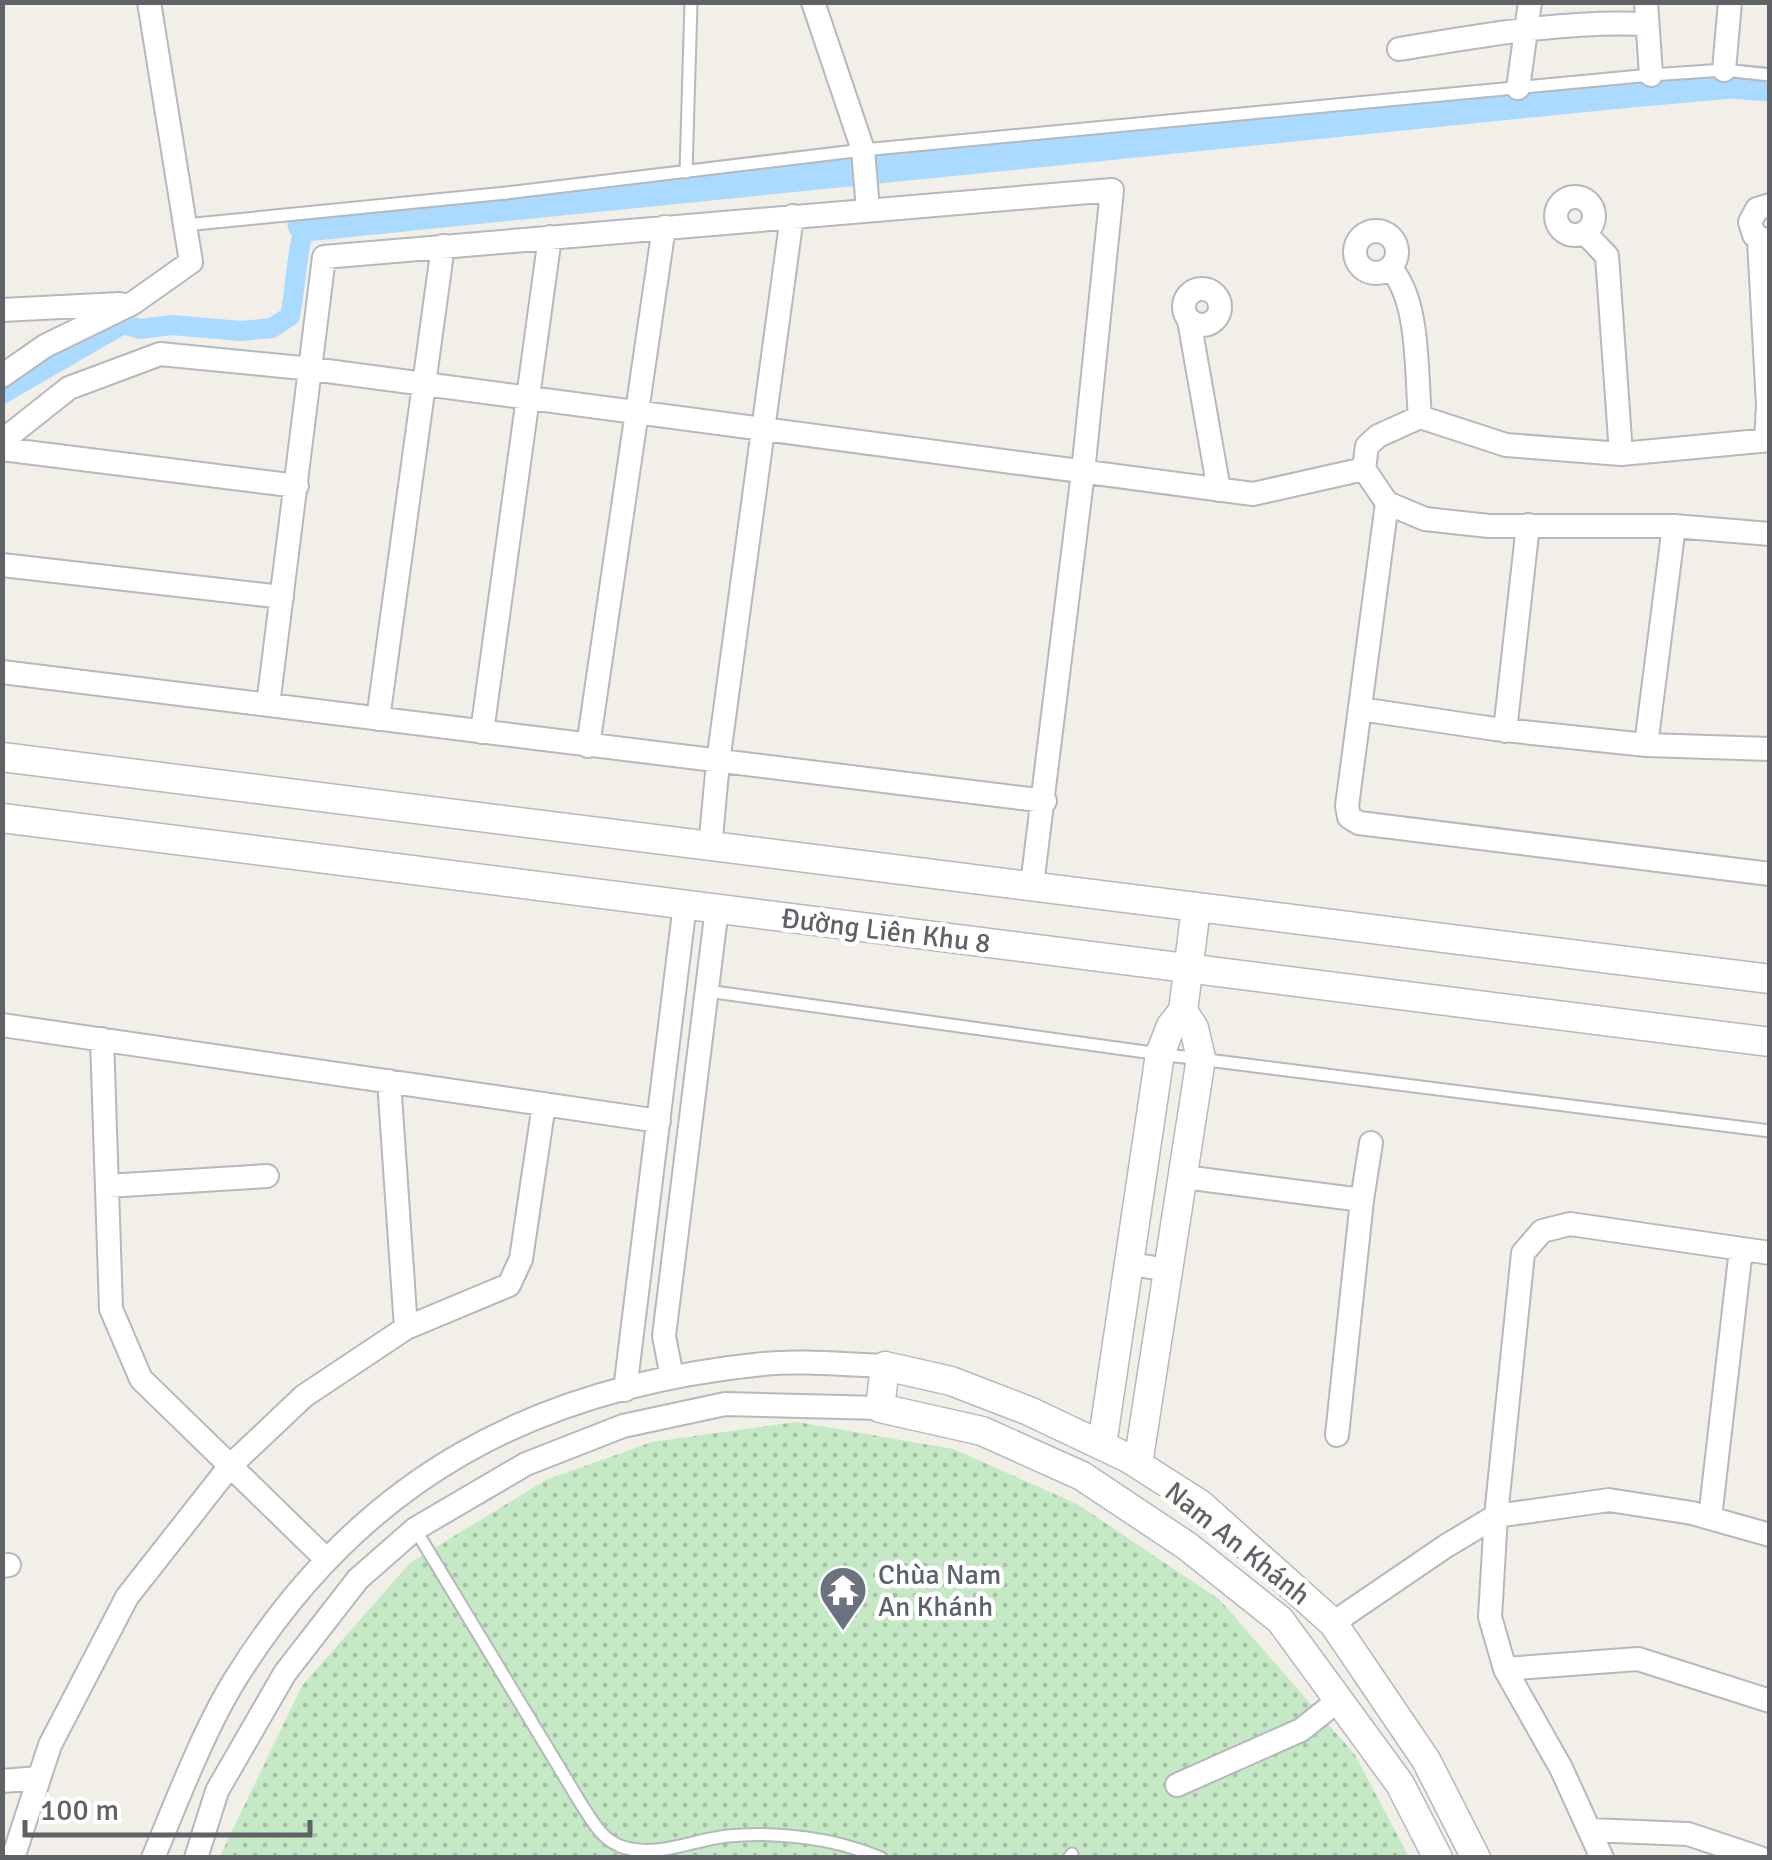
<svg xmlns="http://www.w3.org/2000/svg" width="1772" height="1860" font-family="Signika,sans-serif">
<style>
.green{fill:url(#green-dots)}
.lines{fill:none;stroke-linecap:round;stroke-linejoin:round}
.canal{stroke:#aadaff;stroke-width:20}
.river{stroke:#aadaff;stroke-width:35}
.service-casing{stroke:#b5b8bc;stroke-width:15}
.minor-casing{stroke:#b5b8bc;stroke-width:26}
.tertiary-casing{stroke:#b5b8bc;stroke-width:31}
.service{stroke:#fff;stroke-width:11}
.minor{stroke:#fff;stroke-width:22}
.tertiary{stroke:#fff;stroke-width:28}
.labels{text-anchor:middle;stroke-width:9;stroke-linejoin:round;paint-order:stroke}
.street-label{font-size:28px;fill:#5f6368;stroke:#fff}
.worship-label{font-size:28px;fill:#5b616d;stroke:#fff;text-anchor:start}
</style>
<defs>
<pattern id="green-dots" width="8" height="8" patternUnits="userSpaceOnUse" patternTransform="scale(2.5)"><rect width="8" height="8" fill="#c5e8c5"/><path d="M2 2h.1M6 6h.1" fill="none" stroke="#a3c0a4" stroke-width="1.8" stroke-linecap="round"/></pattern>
</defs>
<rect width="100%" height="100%" fill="#f1efe8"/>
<path class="green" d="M797,1422L953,1449L1077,1504L1220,1600L1355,1755L1409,1857L219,1858L302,1686L410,1563L546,1480L652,1442Z"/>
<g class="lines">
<path class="canal" d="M2,394L123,324L140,329L172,325L241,331L272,328L290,316C296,285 296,255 305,224"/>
<path class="river" d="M305,224L1630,90L1731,81L1770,84"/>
<g class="service-casing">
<path id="service" d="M686,172L691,2
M185,225L506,193L863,150L1651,75L1724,70L1770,75
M707,991L1160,1054L1770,1131
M415,1529L583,1807C593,1822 602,1839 620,1846C655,1859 692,1840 727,1836C776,1831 835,1838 881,1858
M1069,1858L1072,1854"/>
</g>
<g class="minor-casing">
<path id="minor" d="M813,2L863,150L868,210
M1646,2L1651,75
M1399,49C1481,36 1563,20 1647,24
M1724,70L1730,2
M1518,88L1530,2
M1556 216a19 19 0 1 1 38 0a19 19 0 1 1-38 0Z
M1770,205L1757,209L1750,222L1754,235L1770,242
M1355 252a21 21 0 1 1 42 0a21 21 0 1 1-42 0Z
M1585,233L1607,256L1621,454
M1759,240L1768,405L1766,440
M1390,268C1420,299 1416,374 1420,417
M1184 307a18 18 0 1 1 36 0a18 18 0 1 1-36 0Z
M2,310L120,304
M1189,320L1219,490
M2,376L45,346L133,303L191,262L149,2
M1770,440L1621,454L1506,445L1420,417L1378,436L1367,446L1364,469L1387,503L1425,519L1489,526H1674L1770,534
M2,441L69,388L160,354L312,369L1253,494L1364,469
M2,449L297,486
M1387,503L1347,806L1349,817L1359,823L1770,874
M2,565L282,597
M2,672L1045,801
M268,705L324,257L1112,190L1083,472L1032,885
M1360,709L1495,729L1646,745L1770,749
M378,719L443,246
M1505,731L1528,525
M482,732L550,237
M1646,745L1674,526
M588,746L664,227
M710,848L718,762L792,216
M2,1025L659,1121
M102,1039L111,1309L141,1379L327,1560
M389,1081L406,1328
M1184,1177L1362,1200L1337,1435
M107,1186L267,1176
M1362,1200L1371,1143
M1130,1264L1169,1270
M672,1377L664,1336L717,908
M625,1390L685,904
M1710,1518L1741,1249
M2,1566L9,1565
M1333,1623L1446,1546L1496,1516L1609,1500L1692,1513L1770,1535
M1505,1669L1638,1659L1770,1701
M2,1781L39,1778
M1177,1785L1301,1730L1340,1699
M1590,1830L1688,1834L1760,1858
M13,1858L50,1745L127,1597L230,1466L304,1396L406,1328L509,1285L521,1259L544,1104
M153,1858C177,1801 204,1729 236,1678C360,1479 533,1387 763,1364C803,1360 845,1365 885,1366
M196,1858L217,1791L285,1673L358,1579L415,1529L526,1464L623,1426L725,1404L880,1408
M1602,1858L1561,1768L1505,1669L1490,1617L1496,1516L1523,1253L1542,1231L1570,1224L1770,1253"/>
</g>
<g class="tertiary-casing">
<path id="tertiary" d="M2,757L1770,979
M2,818L1770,1042
M1102,1445L1160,1054L1171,1026L1183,1011L1196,908
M1138,1464L1201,1058L1194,1028L1183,1011
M1438,1858L1400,1784L1280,1620L1187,1546L1082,1476L982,1431L880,1408L885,1366L951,1381L1029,1411L1128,1458L1200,1504L1333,1623L1426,1760L1476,1858"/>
</g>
<use href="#service" class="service"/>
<use href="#minor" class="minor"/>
<use href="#tertiary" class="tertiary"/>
</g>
<defs>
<g id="temple-pin" transform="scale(2.5)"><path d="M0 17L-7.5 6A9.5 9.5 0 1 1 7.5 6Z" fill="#6b7280" stroke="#fff"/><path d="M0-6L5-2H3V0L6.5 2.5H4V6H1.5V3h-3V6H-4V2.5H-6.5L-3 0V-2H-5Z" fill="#fff"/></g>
</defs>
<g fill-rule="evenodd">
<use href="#temple-pin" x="843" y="1590"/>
</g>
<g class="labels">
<g class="street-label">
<text transform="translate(886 930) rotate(7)" y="10">Đường Liên Khu 8</text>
<text transform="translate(1238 1543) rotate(39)" y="10">Nam An Khánh</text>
</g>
<g class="worship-label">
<text x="878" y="1584">Chùa Nam<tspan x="878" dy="32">An Khánh</tspan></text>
</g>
</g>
<rect width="1772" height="1860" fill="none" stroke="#5f6368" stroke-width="10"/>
<path d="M25 1820v15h285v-15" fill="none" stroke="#5f6368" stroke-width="5"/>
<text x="40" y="1820" font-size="30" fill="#5f6368" stroke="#ffffff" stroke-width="8" paint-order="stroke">100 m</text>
</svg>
